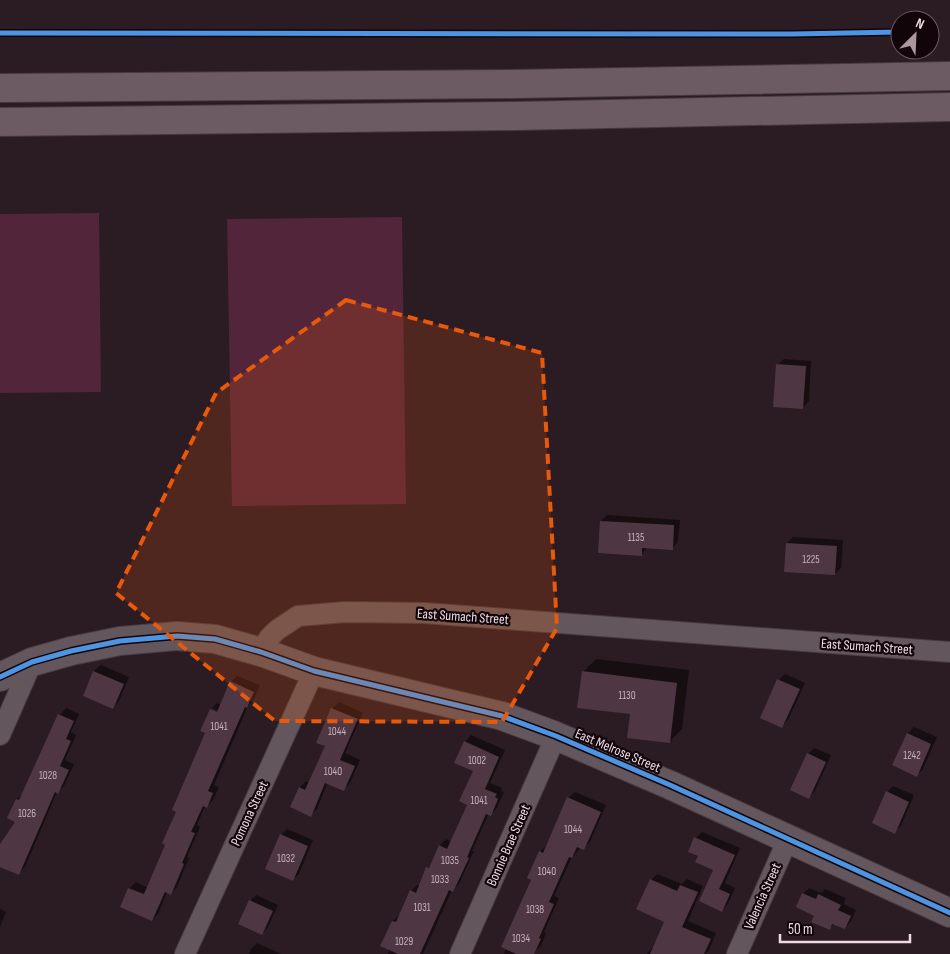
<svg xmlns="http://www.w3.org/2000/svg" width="950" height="954" font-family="'Sofia Sans Condensed',sans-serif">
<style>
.green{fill:#52253b}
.shadow{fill:#0007}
.building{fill:#4e3743}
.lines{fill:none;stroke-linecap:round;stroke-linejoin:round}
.street-casing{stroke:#46393f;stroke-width:22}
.secondary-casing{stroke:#46393f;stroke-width:30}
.highway-casing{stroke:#46393f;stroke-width:30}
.street{stroke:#63565c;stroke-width:20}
.secondary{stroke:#63565c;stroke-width:28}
.highway{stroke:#6c5b63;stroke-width:28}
.cycleway-casing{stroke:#11050a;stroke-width:8}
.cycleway{stroke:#4d94e3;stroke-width:5}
.marked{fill:#e8590c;fill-opacity:0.2;stroke:#e8590c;stroke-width:4;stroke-dasharray:10 6;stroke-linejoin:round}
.labels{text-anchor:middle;stroke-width:4.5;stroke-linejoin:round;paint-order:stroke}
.number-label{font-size:11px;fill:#c6b1bb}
.street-label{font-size:14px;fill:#eedae3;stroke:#11050a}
</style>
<rect width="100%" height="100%" fill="#2b1b23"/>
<path class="green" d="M99,213L101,392L0,393V214Z
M402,217L406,504L232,506L227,219Z"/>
<path class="shadow" d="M784,359L811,361L809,401L802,408L777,365Z
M607,515L680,520L678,542L672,549L648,547L641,555L601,521Z
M793,537L843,540L841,568L835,574L787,543Z
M596,659L689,670L682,729L669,742L631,713L583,672Z
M101,665L129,677L119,701L113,707L84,695L94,671Z
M785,674L805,683L788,720L782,726L779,680Z
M237,676L260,685L253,701L248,706L214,785L219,787L213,800L207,806H205L197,825L200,827L187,857L189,858L177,887L170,893L167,892L158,914L152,920L122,907L130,888L136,882L148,888L167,844L178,811L207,733L202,730L212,708V711L222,715L223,713L212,708L217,703L221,705L231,682Z
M339,702L363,713L345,753L360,760L350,783L344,789L328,782L317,809L310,815L300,787L306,781L310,783L326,746L318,742L333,708Z
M66,708L79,714L71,732L76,735L65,760L74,764L64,786L57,792L25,867L19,873L0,865V847L17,821V799L23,794L60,715Z
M914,727L937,737L923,769L917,775L908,733Z
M471,735L505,750L490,783L502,788L501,791L504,792L497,808L491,814L489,813L472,851H474L459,884L453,890H452L423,954H388L390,949L393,921L399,915L400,916L411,891L417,885L420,886L428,868L432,863L440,845L446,839L452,842L469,804L474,771L465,742Z
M814,748L831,755L815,791L809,797L808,754Z
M893,786L914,795L901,826L894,832L887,792Z
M575,792L606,805L590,842L583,848L580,847L578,851L572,857L554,896L559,898L544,932L546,933L541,946L531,954H504L533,879L540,852L546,846H547L568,798Z
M287,829L313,840L299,874L292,880L281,835Z
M702,832L740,848L725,883L735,888L728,904L722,910L715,870L696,838Z
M657,874L682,884L687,879L703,886L688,921L716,933L709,950L705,954H647L649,951L655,945L665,921L651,880Z
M809,888L821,893L825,889L846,898L844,904L856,910L851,921L845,928L835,923L829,929L815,915L803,894Z
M256,895L278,905L268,927L262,933L250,901Z
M0,909L6,912L0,927Z
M257,943L281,954H249L251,949Z"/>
<path class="building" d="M776,364L806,366L803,409L773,407Z
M600,521L674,525L673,550L642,548V556L598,553Z
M786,543L837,546L835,575L784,572Z
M93,671L124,684L113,709L83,696Z
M582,671L677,683L670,743L627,738L630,714L577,708Z
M777,679L800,689L782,728L760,718Z
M230,681L254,692L247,708L245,707L208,791L213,793L207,808L203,806L191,832L195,833L182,863L184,864L171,895L165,892L152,921L120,907L128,888L144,894L165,845L162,843L176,812L172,810L205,733L200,731L210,709L217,712Z
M331,708L358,719L340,760L355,766L344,791L325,783L311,817L290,807L299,787L305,790L325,746L316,743Z
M58,714L74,721L66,739L71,741L60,766L69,770L58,794L55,792L19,875L0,867V844L15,822L7,818L16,799L19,800Z
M907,733L931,744L917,777L892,765Z
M464,741L499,757L485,789L497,794L495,797L498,799L491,816L486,814L467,857L469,858L453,892L449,890L420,954H398L380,946L392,921L396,922L410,890L416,893L426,867L429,868L439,845L447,849L467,805L459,801L473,771L454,763Z
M807,753L826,762L809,799L790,790Z
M886,791L909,802L895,834L872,823Z
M567,797L601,812L584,850L577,847L572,858L569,857L549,902L554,904L539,938L541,939L534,954H516L501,947L531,880L527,878L539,851L543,853Z
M280,834L308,846L293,881L265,869Z
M694,837L735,855L719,889L730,894L722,912L699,901L713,870L695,862L698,856L688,852Z
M650,879L677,891L680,885L698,892L682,927L711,939L704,954H650L664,922L636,909Z
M802,893L816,899L818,894L841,905L838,910L851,916L845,929L832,924L830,930L811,922L814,916L796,907Z
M249,900L273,911L262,935L238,924Z"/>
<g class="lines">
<g class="street-casing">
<path id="street" d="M261,652L269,638L277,630L298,616L345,612L424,613L950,652
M0,735L32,662
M185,954L314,671
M460,954L556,736
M737,954L788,839"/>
</g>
<g class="secondary-casing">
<path id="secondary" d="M0,677L32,662L71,651L120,641L177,636L215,639L261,652L314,671L502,716L556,736L670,785L950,913"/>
</g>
<g class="highway-casing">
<path id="highway" d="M0,88L512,84L950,76
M0,122L515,116L950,107"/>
</g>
<use href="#street" class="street"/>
<use href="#secondary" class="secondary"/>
<use href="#highway" class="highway"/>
<g class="cycleway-casing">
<path id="cycleway" d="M0,33L792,34L900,32
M0,677L32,662L71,651L120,641L177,636L215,639L261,652L314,671L502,716L556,736L670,785L950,913"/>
</g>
<use href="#cycleway" class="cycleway"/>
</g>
<path class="marked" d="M346,300L542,353L557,628L502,722L275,721L116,593L216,393Z"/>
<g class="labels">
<g class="number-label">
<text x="636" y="541">1135</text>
<text x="811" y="563">1225</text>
<text x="627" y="699">1130</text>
<text x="219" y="730">1041</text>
<text x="337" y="735">1044</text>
<text x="912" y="759">1242</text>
<text x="477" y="764">1002</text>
<text x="333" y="775">1040</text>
<text x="48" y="779">1028</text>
<text x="479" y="804">1041</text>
<text x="27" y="817">1026</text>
<text x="573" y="833">1044</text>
<text x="286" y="862">1032</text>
<text x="450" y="864">1035</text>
<text x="547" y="875">1040</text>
<text x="440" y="883">1033</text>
<text x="422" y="911">1031</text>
<text x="535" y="913">1038</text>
<text x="521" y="942">1034</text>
<text x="404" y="945">1029</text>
</g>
<g class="street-label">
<text transform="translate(463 616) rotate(4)" y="5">East Sumach Street</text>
<text transform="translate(867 646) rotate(4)" y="5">East Sumach Street</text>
<text transform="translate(618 750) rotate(23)" y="5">East Melrose Street</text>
<text transform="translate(249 813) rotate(-65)" y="5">Pomona Street</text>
<text transform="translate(508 845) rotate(-66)" y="5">Bonnie Brae Street</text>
<text transform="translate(762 896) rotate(-66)" y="5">Valencia Street</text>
</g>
</g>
<g transform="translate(915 35) rotate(24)"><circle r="24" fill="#11050a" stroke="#695a61"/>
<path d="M0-4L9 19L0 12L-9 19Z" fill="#aa97a0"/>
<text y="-8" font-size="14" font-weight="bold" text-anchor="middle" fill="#eedae3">N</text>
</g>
<path d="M780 934v8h130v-8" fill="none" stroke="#eedae3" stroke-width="2.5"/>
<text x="788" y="934" font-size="15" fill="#eedae3" stroke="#11050a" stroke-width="4" paint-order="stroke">50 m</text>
</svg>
